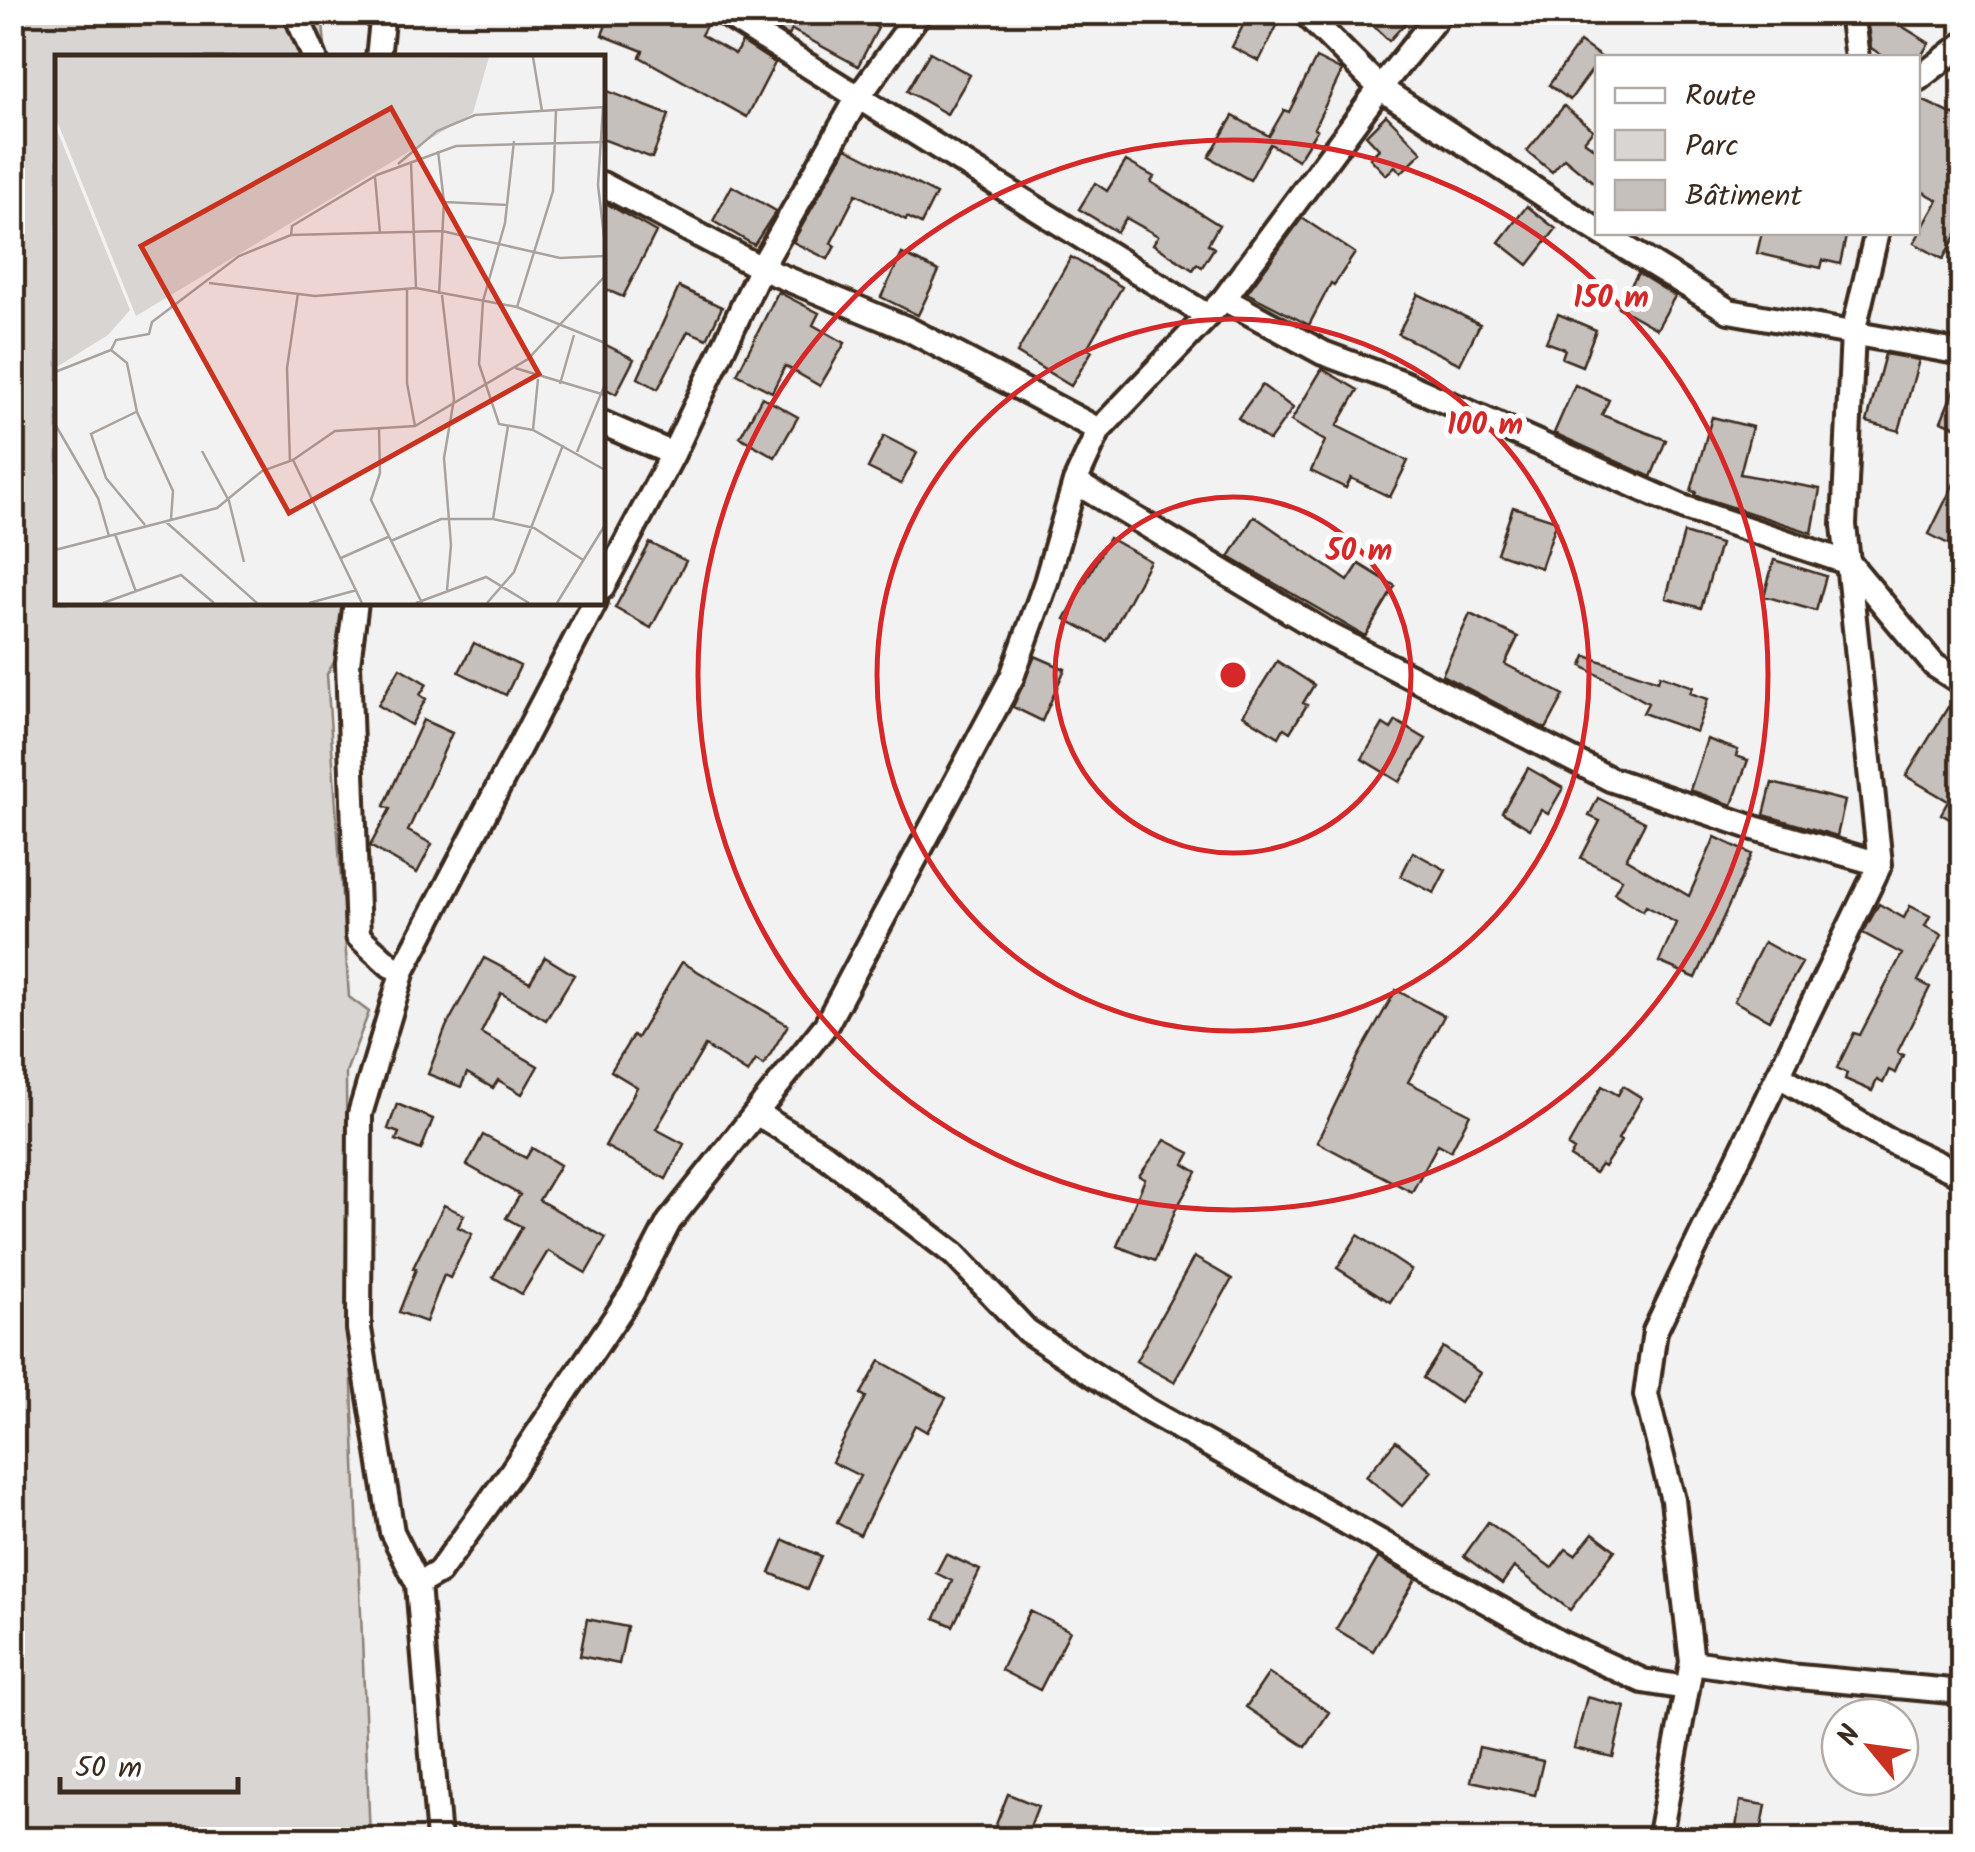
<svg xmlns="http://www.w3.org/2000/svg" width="1975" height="1852" font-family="Kalam,sans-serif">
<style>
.green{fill:#d8d5d2;stroke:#8a8078;stroke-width:2.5}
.building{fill:#c6c0bd;stroke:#3b2a1e;stroke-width:2.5}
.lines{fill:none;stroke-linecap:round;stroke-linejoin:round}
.street-casing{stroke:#3b2a1e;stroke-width:30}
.street{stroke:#fff;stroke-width:22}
.ring{fill:none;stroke:#d62828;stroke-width:5}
.inset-road{fill:none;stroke:#a9a29d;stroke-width:2.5}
.view{fill:#c8321e;fill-opacity:0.15;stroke:#c8321e;stroke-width:5}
.inset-edge{fill:none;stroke:#3b2a1e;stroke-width:5}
.centre{fill:#d62828;stroke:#fff;stroke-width:5}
.ring-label{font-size:30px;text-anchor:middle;font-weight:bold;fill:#d62828;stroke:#fff;stroke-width:10;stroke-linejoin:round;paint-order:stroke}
</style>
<rect width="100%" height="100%" fill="#f3f2f2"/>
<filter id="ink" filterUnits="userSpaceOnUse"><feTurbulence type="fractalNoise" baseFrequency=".01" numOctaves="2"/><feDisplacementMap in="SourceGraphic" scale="20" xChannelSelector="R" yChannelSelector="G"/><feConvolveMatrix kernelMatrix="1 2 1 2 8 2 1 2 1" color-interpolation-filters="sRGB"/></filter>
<g filter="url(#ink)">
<path class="green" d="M12,13H322L326,57L58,58V602L347,603L346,642L327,674L349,997L369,1012L346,1072L347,1261L370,1839H13Z"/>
<path class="building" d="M611,12H707L709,20L701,35L735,54L742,42L775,63L747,117L640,57L643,51L602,35Z
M759,12H848L878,28L858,66L792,30L789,36L766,22L769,18Z
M1250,12H1284L1259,61L1232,47Z
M1359,12H1415L1389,41Z
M1871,12H1879L1929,43L1920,58H1886L1871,48L1867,19Z
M1580,42L1601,57L1598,58V62L1570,100L1549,85Z
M930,52L970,75L947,114L907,91Z
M1316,58L1342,71L1314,128L1317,130L1298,160L1270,144L1250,180L1209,157L1233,116L1269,136L1284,110L1289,112Z
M602,89L669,115L652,158L602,139Z
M1918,98L1962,119V225L1943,259L1914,243L1938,200L1918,189Z
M1564,106L1593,130L1584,141L1598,151V186L1564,158L1552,172L1527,151Z
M1386,115L1422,152L1401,173L1395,166L1386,175L1370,158L1379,149L1366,135Z
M846,148L936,194L921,224L907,217L906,220L856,194L831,243L835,246L828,259L793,242Z
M1126,161L1154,177L1151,182L1219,225L1208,244L1214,248L1202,267L1197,264L1193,270L1153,244L1158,236L1126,218L1117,232L1079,209L1095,183L1107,191Z
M732,186L776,211L754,245L713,221Z
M602,201L656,232L623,297L602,288Z
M1527,206L1556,229L1528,265L1499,242Z
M1302,218L1355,253L1334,285L1331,283L1309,325L1247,293Z
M1762,232H1847L1840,264L1823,260L1821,268L1757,253Z
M902,254L939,271L918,315L881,297Z
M1071,257L1122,287L1087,348L1092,351L1071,386L1017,353Z
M1638,273L1675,296L1657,329L1618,307Z
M679,287L722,307L707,339L688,331L658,389L638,378Z
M778,292L819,313L813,325L845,343L820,386L785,366L772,392L737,374Z
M1418,294L1480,324L1460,364L1398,334Z
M1558,314L1596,330L1582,366L1562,358L1565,349L1546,342Z
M602,343L634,359L616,394L602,387Z
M1885,354L1919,360L1899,431L1867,422Z
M1322,369L1358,390L1337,426L1408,461L1390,497L1351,478L1346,488L1311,471L1325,441L1291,421Z
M1962,370V429L1941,421Z
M1262,385L1293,408L1269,441L1238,418Z
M1575,385L1609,400L1602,415L1666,440L1651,477L1554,433Z
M762,397L798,417L775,457L740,437Z
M1712,417L1752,427L1740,474L1820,489L1812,533L1695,495L1696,492L1691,491Z
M884,436L917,453L901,484L868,468Z
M1962,467V551L1929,534Z
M1513,507L1557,521L1541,568L1497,553Z
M1254,516L1348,581L1359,564L1395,586L1365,636L1229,557Z
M1684,533L1720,544L1701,608L1666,598Z
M1109,538L1150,561L1107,641L1065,619Z
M650,543L686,561L651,628L615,608Z
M1774,560L1826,576L1816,611L1764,596Z
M1470,614L1518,637L1505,664L1564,695L1546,729L1442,675Z
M474,643L520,666L506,695L459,672Z
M1035,656L1065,669L1042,721L1013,707Z
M1586,656L1658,681L1660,675L1693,687L1690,693L1708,699L1696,732L1643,713L1648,703L1582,666Z
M1277,661L1314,685L1303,703L1307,705L1290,732L1284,728L1279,737L1243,715Z
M400,668L427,684L420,695L426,699L411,725L378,705Z
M1948,707L1962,716V826L1941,814L1948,801L1906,776Z
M423,720L452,733L408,831L432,844L417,873L370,846L390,809L384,806Z
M1396,721L1426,739L1400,782L1362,759L1383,724L1391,729Z
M1707,739L1738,750L1736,756L1748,760L1732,805L1690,790Z
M1528,768L1563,788L1548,814L1541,810L1530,829L1502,812Z
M1772,783L1845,801L1837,836L1764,815Z
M1598,798L1645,822L1626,859L1689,896L1715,837L1752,854L1696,978L1659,962L1676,923L1646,906L1643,911L1614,893L1622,879L1581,858L1600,821L1589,816Z
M1413,852L1446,870L1434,893L1401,876Z
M1879,904L1904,918L1910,906L1930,916L1925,926L1942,935L1918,981L1930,987L1897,1053L1903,1055L1895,1073L1889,1070L1883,1083L1877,1080L1872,1091L1845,1079L1847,1073L1837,1068L1854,1033L1860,1035L1902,954L1863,933Z
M1764,942L1802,963L1769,1020L1734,1001Z
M545,957L574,975L546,1020L501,993L481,1033L538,1066L522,1094L498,1080L493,1088L467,1073L461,1087L428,1074L446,1027L484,958L530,982Z
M682,962L788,1025L764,1065L756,1060L748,1073L705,1046L656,1129L684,1144L666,1179L605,1146L637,1087L611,1071L633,1035L637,1038Z
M1396,990L1444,1016L1408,1082L1470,1114L1451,1151L1438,1144L1412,1192L1317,1142L1358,1057Z
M1602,1086L1618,1095L1623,1086L1642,1098L1618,1139L1621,1141L1604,1167L1601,1165L1595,1173L1570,1157L1574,1150L1568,1146Z
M397,1104L433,1119L421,1150L396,1140L399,1133L388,1129Z
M483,1135L526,1158L532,1148L560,1165L539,1200L606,1238L586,1273L548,1251L522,1294L493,1277L522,1227L506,1218L520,1195L467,1165Z
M1165,1140L1190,1153L1184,1164L1197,1172L1175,1211L1155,1261L1117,1246L1145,1179L1139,1176Z
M444,1205L464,1215L458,1227L472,1234L450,1278L444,1275L426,1322L399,1312L416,1269L413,1268Z
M1358,1235L1411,1270L1390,1302L1337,1268Z
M1194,1257L1232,1279L1174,1382L1136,1361Z
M1443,1347L1480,1373L1460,1403L1423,1378Z
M880,1361L946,1398L927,1432L915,1425L860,1535L837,1523L860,1476L832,1462L866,1397L861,1394Z
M1396,1441L1432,1471L1402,1506L1366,1476Z
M1488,1522L1552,1568L1566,1549L1575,1555L1593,1533L1615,1550L1570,1610L1514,1567L1502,1584L1464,1556Z
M784,1540L821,1556L807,1589L770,1573Z
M946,1554L980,1570L953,1626L935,1618L952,1581L936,1573Z
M1378,1558L1416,1579L1373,1651L1336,1629Z
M1030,1611L1070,1631L1040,1690L1001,1670Z
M587,1619L627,1627L619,1664L580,1656Z
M1269,1673L1329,1712L1306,1747L1246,1707Z
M1587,1697L1625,1707L1613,1757L1574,1748Z
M1479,1747L1543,1761L1535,1795L1471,1781Z
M1008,1794L1038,1806L1025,1840H990Z
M1740,1801L1766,1805L1761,1832L1736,1828Z"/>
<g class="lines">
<g class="street-casing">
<path id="street" d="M295,12L315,58
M722,12L1208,316
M1304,12L1380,88L1598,231
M1851,12L1857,58
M378,58L383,12
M1918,79L1962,45
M602,184L761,268L908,329L1099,430
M1600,232L1729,311L1962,353
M1224,299L1323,353L1401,382L1685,508L1849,563L1934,665L1962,683
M602,423L673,454
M1075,482L1324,632L1610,779L1754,828L1880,864
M602,588L673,454L761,268L857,99L920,12
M356,602L348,663L358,936L391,966L403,970
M1778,1075L1884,1138L1962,1175
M756,1113L825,1155L954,1254L1027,1331L1147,1410L1560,1643L1643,1681L1686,1688
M418,1584L439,1572L512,1471L632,1293L669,1222L826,1025L1012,677L1046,582L1075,482L1099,430L1224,299L1380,88L1441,12
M1692,1662L1788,1676L1962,1692
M439,1840L418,1584L392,1532L359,1329L360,1114L403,970L595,602
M1659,1840L1692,1662L1673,1500L1646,1395L1655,1331L1880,864L1844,525L1853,333L1877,232"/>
</g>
<use href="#street" class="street"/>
</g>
</g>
<g class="ring">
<circle cx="1233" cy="675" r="178"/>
<circle cx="1233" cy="675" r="356"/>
<circle cx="1233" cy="675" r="535"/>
</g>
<g transform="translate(55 55)">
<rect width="550" height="550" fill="#f3f2f2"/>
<path d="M0,2L378,3L434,2L418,58L81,261L0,61ZM0,70L75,255L53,280L0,313Z" fill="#d8d5d2"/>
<path class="inset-road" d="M478,2L487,56M548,52L543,130L550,190M459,86L450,168L428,246L424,309L444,369L478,375L550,415M383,96L389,147L384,239M356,108L361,233M343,109L382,76L420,60L550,52M320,122L325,178M389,147L453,150M236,180L237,171L322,120L401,91L550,87M154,228L260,241L361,233L462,252L550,288M352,234V328L360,371M387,240L399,344L389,403L396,490L392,535M462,252L498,136L501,55M56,295L72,308L82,357L118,436L116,464M460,313L550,340M0,317L56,295L61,285L94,279L97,267L184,201L236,180L387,176L505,203L550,201M505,329L519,280M81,357L36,379L51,423L90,470M0,369L43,443L54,481M324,373L325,418L316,445L367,548M478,375L483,324M147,396L174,446L189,507M522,397L550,329M238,405L307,548M235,407L232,313L243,238M438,464L453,371M110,466L202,548M60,479L81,537M336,486L386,464H438L479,473L528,505M0,495L162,453L207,416L238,405L280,376L360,371L473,304L550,221M286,503L333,482M48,548L126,520L159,548M254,548L302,535M361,548L431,522L474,548M432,548L459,517L508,390M502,548L550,470"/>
<path class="view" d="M336,53L484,319L234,458L86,191Z"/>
<rect width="550" height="550" class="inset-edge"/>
</g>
<circle cx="1233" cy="675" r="15" class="centre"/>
<g class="ring-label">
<text x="1611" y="307">150 m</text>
<text x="1485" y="434">100 m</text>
<text x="1359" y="560">50 m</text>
</g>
<rect width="1975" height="1852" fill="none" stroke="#fff" stroke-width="50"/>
<rect x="25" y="25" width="1925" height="1802" fill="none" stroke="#3b2a1e" stroke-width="4" filter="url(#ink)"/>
<rect x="1595" y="55" width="325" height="180" fill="#ffffff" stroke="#b1aaa5" stroke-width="2.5"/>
<rect x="1615" y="88" width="50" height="15" fill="#ffffff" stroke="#b1aaa5" stroke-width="2.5"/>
<text x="1685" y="105" font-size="30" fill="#3b2a1e">Route</text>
<rect x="1615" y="130" width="50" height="30" fill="#d8d5d2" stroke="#b1aaa5" stroke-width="2.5"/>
<text x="1685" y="155" font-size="30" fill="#3b2a1e">Parc</text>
<rect x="1615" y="180" width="50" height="30" fill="#c6c0bd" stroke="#b1aaa5" stroke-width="2.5"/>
<text x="1685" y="205" font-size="30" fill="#3b2a1e">Bâtiment</text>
<g transform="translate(1870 1747) rotate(299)"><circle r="48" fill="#ffffff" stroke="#b1aaa5" stroke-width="2.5"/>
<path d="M0-8L18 38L0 25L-18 38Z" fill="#c8321e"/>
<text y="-15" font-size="28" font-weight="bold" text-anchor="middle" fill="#3b2a1e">N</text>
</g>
<path d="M60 1777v15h178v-15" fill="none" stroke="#3b2a1e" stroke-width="5"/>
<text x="75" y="1777" font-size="30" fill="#3b2a1e" stroke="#ffffff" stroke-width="8" paint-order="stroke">50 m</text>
</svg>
